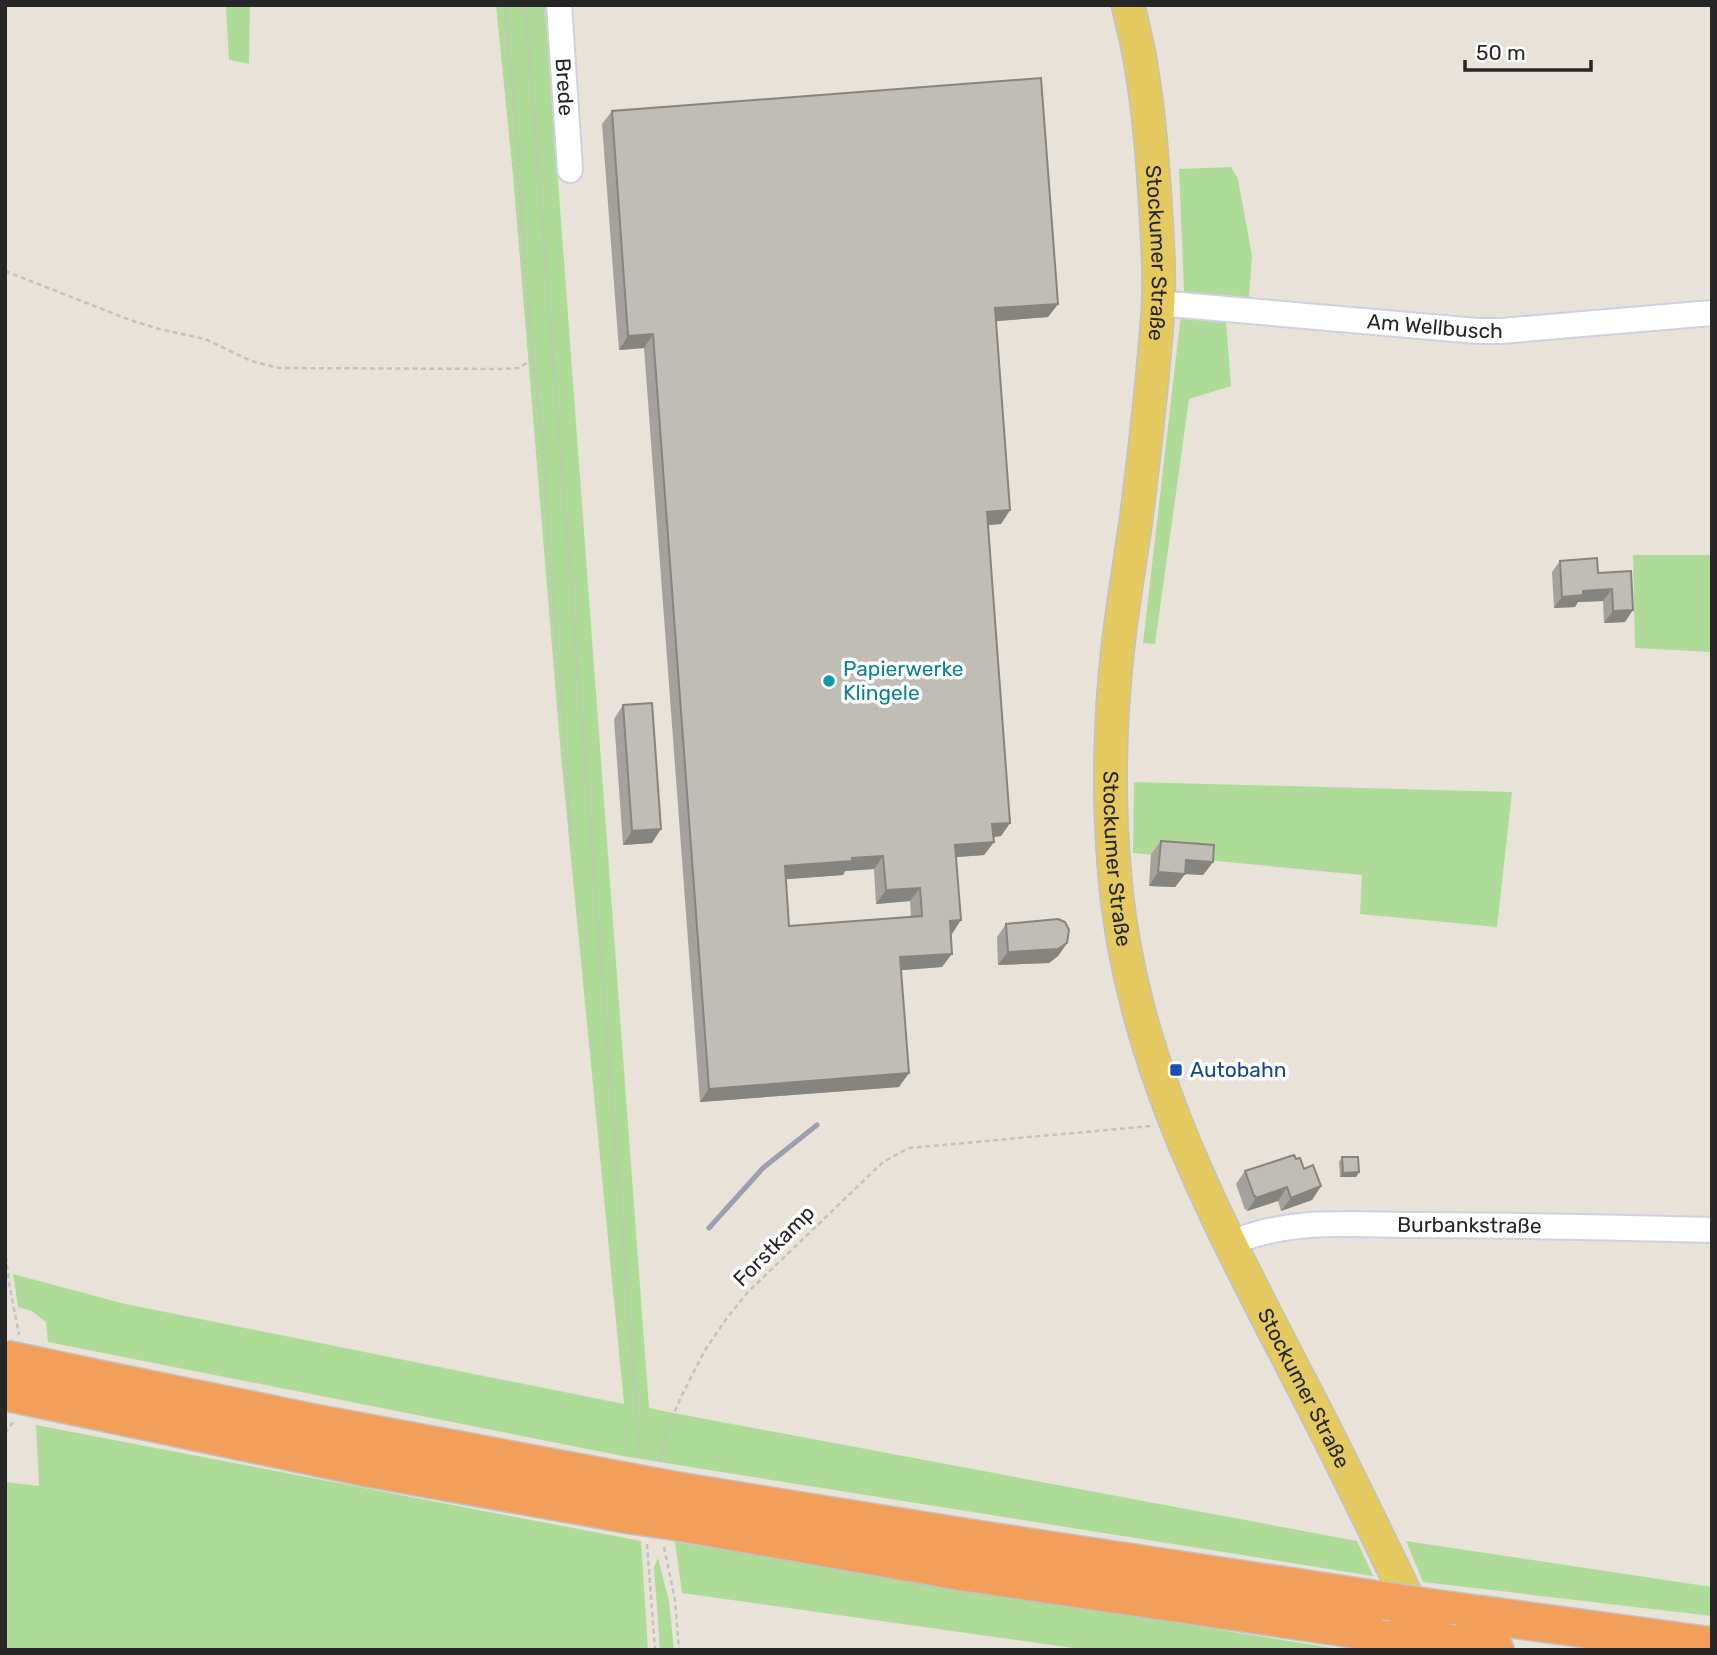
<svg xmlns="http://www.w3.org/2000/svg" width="1717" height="1655" font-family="Rubik,sans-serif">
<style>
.green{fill:#aedc98}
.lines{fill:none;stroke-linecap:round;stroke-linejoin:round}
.minor-casing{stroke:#ced1df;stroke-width:28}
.major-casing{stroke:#c2c2c2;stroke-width:35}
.highway-casing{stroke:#c2c2c2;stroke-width:40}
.path{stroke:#c2c2c2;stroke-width:2.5;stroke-dasharray:5 3.5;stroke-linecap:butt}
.minor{stroke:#fff;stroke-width:24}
.major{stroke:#e5c961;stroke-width:32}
.highway{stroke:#f19f5b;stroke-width:37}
.rail{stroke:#9c9fb0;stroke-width:5}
.highway-bridge-casing{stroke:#c2c2c2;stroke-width:40;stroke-linecap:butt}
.highway-bridge{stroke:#f19f5b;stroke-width:37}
.wall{fill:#a5a29d;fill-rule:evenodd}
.shaded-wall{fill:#86847f}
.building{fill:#c0bcb6;stroke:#86847f;stroke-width:2;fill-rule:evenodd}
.culture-dot{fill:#0f9aa8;stroke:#fff;stroke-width:2.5}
.transit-dot{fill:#1a4fb4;stroke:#fff;stroke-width:2.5}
.labels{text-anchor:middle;stroke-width:7;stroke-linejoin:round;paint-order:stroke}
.street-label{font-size:21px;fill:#262626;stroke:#fff}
.culture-label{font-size:21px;fill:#0d838f;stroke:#fff;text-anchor:start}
.transit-label{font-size:21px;fill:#164399;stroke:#fff;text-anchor:start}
</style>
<rect width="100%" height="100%" fill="#e8e2d9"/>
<path class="green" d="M226,5H250L249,64L229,60Z
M496,5H545L649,1408L668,1412L1357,1541L1373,1576L628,1457L48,1342L46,1322L32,1311L18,1307L13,1274L125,1304L624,1404L561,756L513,175Z
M1231,167L1238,179L1252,256L1249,297L1184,292L1179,169Z
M1181,314L1226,321L1231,386L1189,399L1155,644L1143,643Z
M1633,555H1712V652L1635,648Z
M1134,782L1512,792L1497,927L1360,914L1362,875L1133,853Z
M36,1425L641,1541L648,1650H5V1482L39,1486Z
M1406,1541L1712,1587V1616L1423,1582Z
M675,1542L1345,1650H1088L682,1593Z
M658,1558L669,1601L674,1650H660L654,1567Z"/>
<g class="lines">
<g class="minor-casing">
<g id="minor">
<path id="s1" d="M559,5L570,170"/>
<path id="s2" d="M1158,303L1477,331H1501L1712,313"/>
<path id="s3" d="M1230,1244C1287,1217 1356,1225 1419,1225C1516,1225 1614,1228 1712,1230"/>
</g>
</g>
<g class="major-casing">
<g id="major">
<path id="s4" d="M1128,5C1133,27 1139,49 1142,72C1150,119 1153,168 1156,215C1158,246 1160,278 1158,309C1153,379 1145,449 1136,520C1130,562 1123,603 1118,646C1110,718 1108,793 1114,866C1128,1058 1214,1214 1300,1381C1342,1461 1381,1543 1420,1624"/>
</g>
</g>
<g class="highway-casing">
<path id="highway" d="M90,1377L309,1422L629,1482
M87,1409L363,1467L631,1515
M677,1491L969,1538L1385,1601
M679,1522L964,1572L1401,1636
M1439,1609L1712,1646
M1454,1644L1495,1650"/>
</g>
<path class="path" d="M504,5L519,158L518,171L533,365L542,437L551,575L565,740L571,840
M525,5L640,1457
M5,271L130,320L159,329L205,339L251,361L279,368L500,369L518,368L532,360
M5,1248L9,1283L19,1335
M5,1433L14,1421
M660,1460L666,1432L681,1397L705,1350L727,1318L748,1292L883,1162L909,1148L1151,1126
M647,1544L655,1650
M664,1547L675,1600L679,1650"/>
<use href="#minor" class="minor"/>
<use href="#major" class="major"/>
<use href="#highway" class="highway"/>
<path class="rail" d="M709,1228L763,1168L817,1125"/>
<g class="highway-bridge-casing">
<path id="highway-bridge" d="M5,1359L90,1377
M5,1392L87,1409
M629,1482L677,1491
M631,1515L679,1522
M1385,1601L1439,1609
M1401,1636L1454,1644"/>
</g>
<use href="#highway-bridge" class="highway-bridge"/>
</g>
<path class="wall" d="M612,111L1058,304L1048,317L996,321L1010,510L1001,524L988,525L1010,823L1001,836L993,837L994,842L984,855L956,857L952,934H950L942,967L901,970L899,1087L700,1102L644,348L619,350L602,124ZM874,869L876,904L910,901L911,917L789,926L786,879L843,875L845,871Z
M1560,561L1598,573L1631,571L1625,622L1604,623L1603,601L1578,602L1575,607L1554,608L1552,572Z
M623,705L652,843L623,845L614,719Z
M1161,841L1213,862L1203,875L1185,874L1175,887L1149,886L1151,854Z
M1006,924L1067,943L1058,956L1049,963L998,965L997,937Z
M1342,1157L1359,1172L1356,1177H1340L1339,1162Z
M1296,1159L1321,1186L1312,1200L1281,1211L1278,1201L1247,1211L1246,1209L1245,1210L1236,1184L1245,1171Z"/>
<path class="shaded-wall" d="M1058,304L1048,317L985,322L995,308Z
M653,334L644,348L619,350L628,336Z
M1010,510L1001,524L977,526L987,512Z
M1612,589L1603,601L1578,602L1575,607L1554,608L1562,597L1583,591Z
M1633,610L1625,622L1604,623L1613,611Z
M1010,823L1001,836L983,838L992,824Z
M661,829L652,843L623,845L632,831Z
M994,842L984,855L945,858L955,845Z
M883,856L874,869L845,871L843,875L776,880L785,866Z
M1186,860L1213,862L1203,875L1185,874L1175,887L1149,886L1158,872Z
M920,888L910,901L876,904L886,890Z
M961,920L952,934H940L950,921Z
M1067,943L1058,956L1049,963L998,965L1008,952Z
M952,954L942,967L891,971L900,957Z
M909,1073L899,1087L700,1102L709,1089Z
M1359,1172L1356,1177H1340L1343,1173Z
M1321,1186L1312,1200L1281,1211L1291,1198Z
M1287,1187L1278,1201L1247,1211L1256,1198Z"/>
<path class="building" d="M1041,78L1058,304L995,308L1010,510L987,512L1010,823L992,824L994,842L955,845L961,920L950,921L952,954L900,957L909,1073L709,1089L653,334L628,336L612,111ZM883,856L886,890L920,888L922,916L789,926L785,866L852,861V858Z
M1597,558L1598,573L1631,571L1633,610L1613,611L1612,589L1583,591V595L1562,597L1560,561Z
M652,703L661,829L632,831L623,705Z
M1161,841L1214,845L1213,862L1186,860L1185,874L1158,872Z
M1058,919L1065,922L1069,930L1067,943L1058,949L1008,952L1006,924Z
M1294,1155L1296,1159L1300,1158L1304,1169L1313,1165L1321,1186L1291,1198L1287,1187L1256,1198L1255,1196H1254L1245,1171Z
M1342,1157H1358L1359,1172L1343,1173Z"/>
<circle class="culture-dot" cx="829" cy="681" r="7"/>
<rect class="transit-dot" x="1169" y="1063" width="14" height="14" rx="3.5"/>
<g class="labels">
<g class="street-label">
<text dy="7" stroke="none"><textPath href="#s1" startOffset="82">Brede</textPath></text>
<text dy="7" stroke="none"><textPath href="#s4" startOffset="250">Stockumer Straße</textPath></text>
<text dy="7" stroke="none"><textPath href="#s2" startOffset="278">Am Wellbusch</textPath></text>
<text dy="7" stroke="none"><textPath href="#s4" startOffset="859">Stockumer Straße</textPath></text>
<text dy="7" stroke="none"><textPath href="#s3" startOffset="242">Burbankstraße</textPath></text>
<text transform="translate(774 1246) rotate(-45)" y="7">Forstkamp</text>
<text dy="7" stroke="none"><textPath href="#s4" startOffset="1426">Stockumer Straße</textPath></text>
</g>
<g class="culture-label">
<text x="843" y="676">Papierwerke<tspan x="843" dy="24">Klingele</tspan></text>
</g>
<g class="transit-label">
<text x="1190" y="1077">Autobahn</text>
</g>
</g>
<rect width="1717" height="1655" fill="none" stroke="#262626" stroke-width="14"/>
<path d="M1465 60v10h126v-10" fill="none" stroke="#262626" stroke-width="3.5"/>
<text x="1476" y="60" font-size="21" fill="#262626" stroke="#ffffff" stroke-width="5" paint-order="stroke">50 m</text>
</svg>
